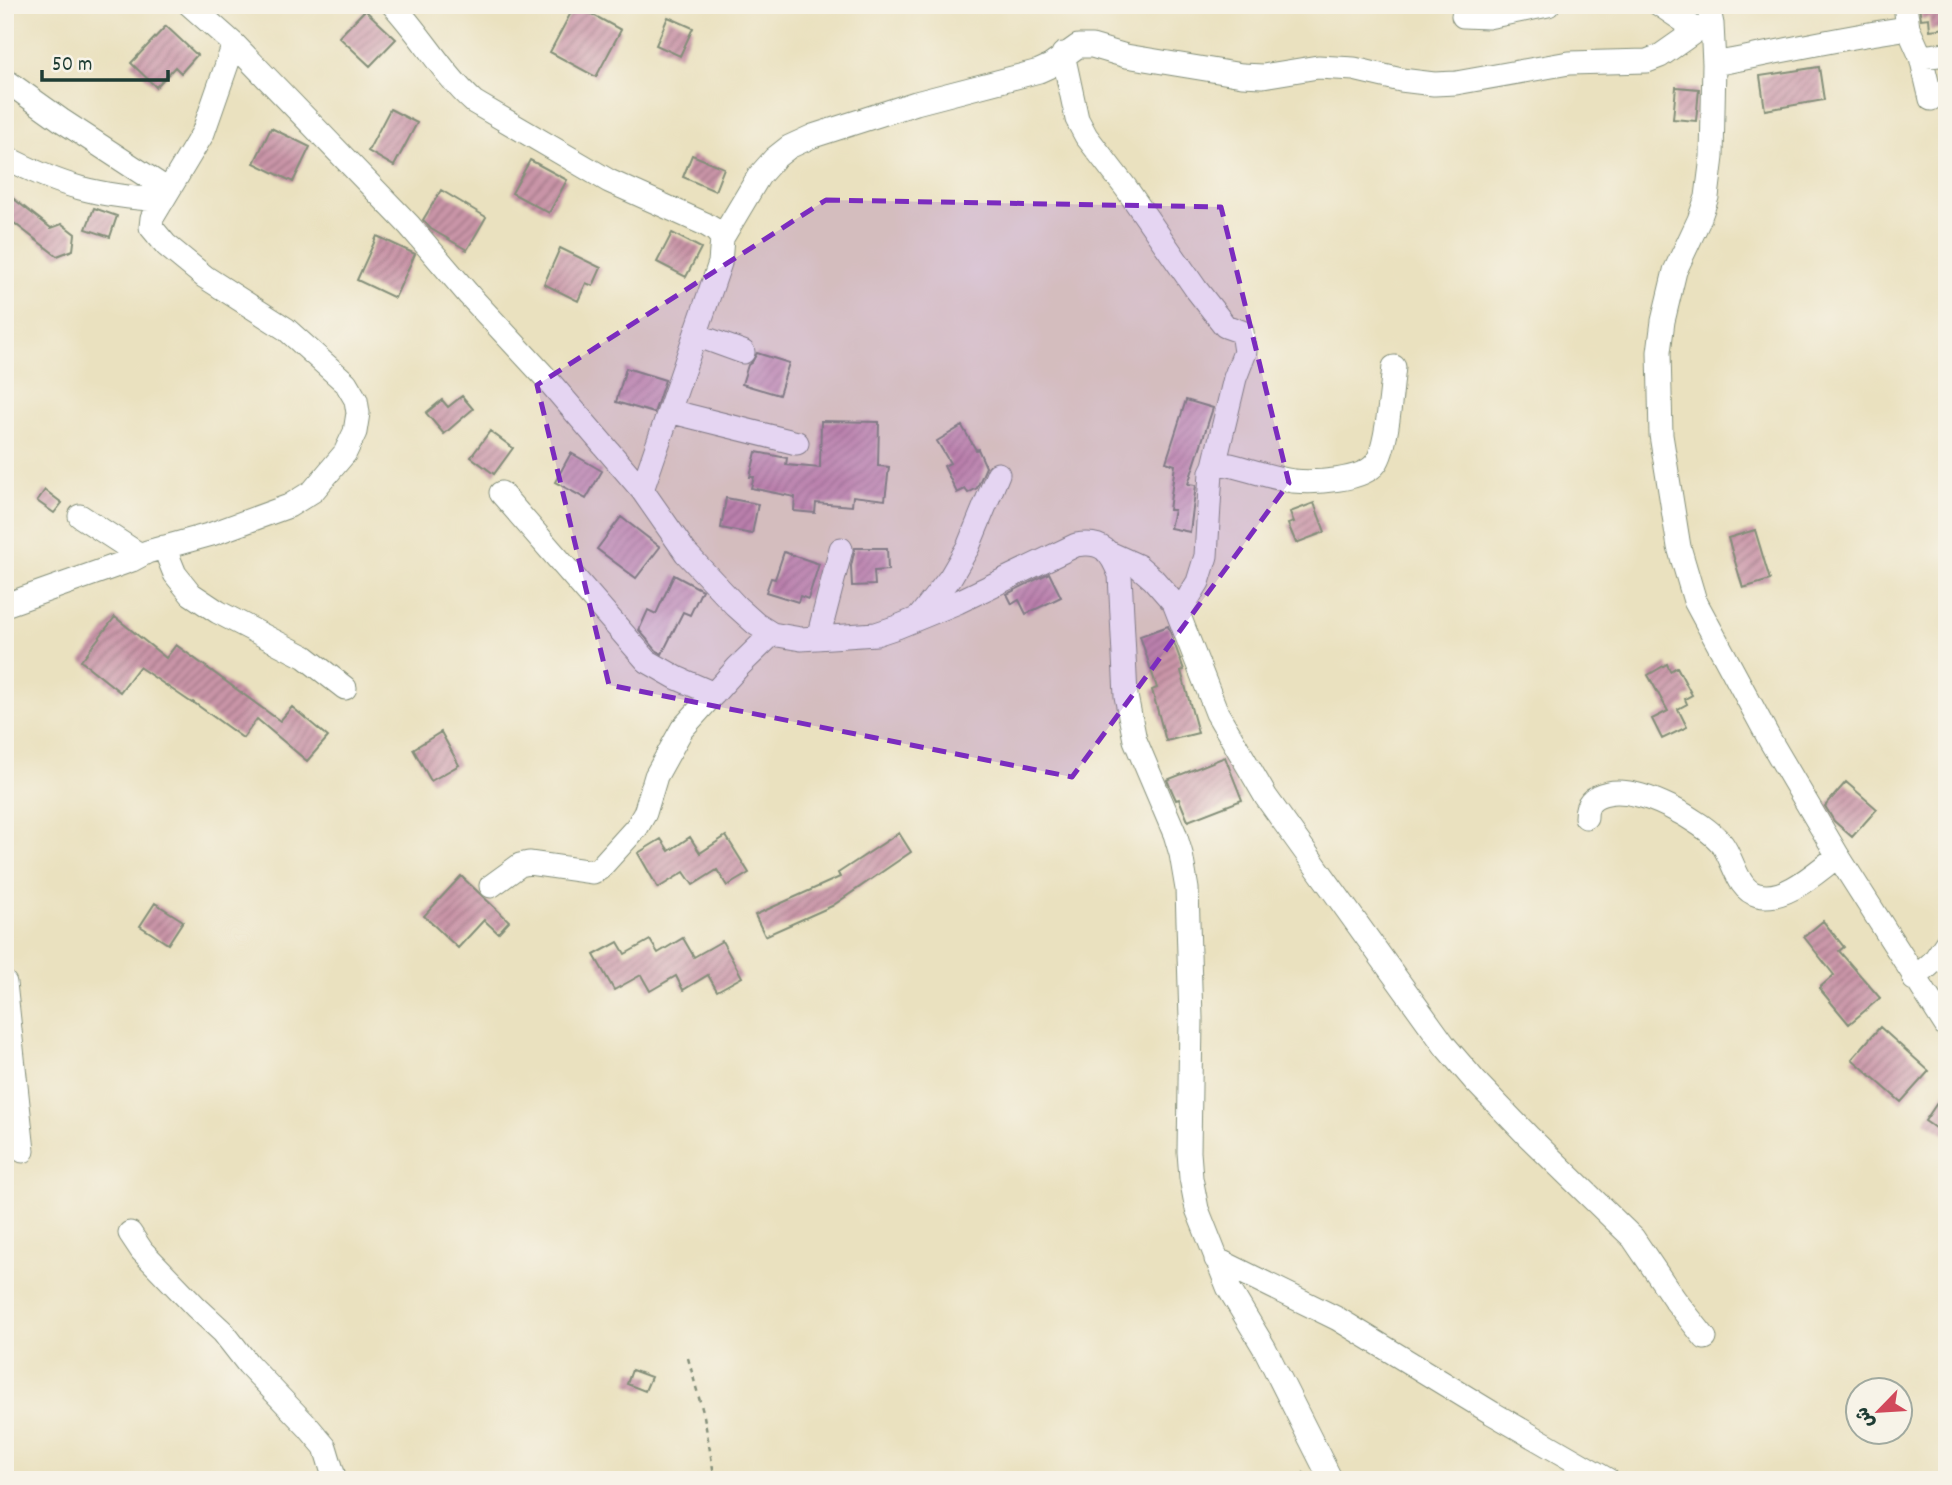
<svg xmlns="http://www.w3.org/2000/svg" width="1952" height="1485" font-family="Dekko,'Playpen Sans Arabic',sans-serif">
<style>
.building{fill:url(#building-hatch)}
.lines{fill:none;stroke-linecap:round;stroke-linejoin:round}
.minor-casing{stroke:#848f7a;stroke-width:25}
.path{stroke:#848f7a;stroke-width:2.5;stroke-dasharray:5 5;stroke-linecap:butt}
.minor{stroke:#fff;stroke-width:23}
.marked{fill:#7b2cbf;fill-opacity:0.2;stroke:#7b2cbf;stroke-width:5;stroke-dasharray:14 9;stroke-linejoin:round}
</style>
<defs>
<pattern id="building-hatch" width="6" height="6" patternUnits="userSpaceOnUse" patternTransform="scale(1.75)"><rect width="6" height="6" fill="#c994a7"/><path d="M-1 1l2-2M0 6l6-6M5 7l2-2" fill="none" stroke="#a37a89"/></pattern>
</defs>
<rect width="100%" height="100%" fill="#f7f3e8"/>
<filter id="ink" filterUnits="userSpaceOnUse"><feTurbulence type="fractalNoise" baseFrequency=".0143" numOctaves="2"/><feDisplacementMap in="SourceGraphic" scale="14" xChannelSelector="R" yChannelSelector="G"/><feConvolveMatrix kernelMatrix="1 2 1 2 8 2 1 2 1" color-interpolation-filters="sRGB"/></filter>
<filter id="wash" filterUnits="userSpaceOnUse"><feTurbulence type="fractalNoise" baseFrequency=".00686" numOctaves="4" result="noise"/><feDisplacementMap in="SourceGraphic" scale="28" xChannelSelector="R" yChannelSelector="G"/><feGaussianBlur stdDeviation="1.57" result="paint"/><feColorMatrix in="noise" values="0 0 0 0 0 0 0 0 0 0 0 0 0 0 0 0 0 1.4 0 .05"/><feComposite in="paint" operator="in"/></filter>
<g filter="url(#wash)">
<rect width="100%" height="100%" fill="#eae1bf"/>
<g id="blocks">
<path class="building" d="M575,5L621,30L596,77L550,52Z
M1919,5H1947V28L1930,30L1929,18L1921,19Z
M365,10L396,39L370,66L339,37Z
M668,17L693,28L680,56L656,45Z
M166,26L197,55L181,73L175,67L156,87L131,63Z
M1819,67L1824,100L1765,110L1760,76Z
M1676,87L1699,89L1696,121L1673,119Z
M390,109L417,123L394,166L368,151Z
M271,128L310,147L293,182L254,163Z
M692,155L724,168L715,191L683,177Z
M530,160L567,180L549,213L512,193Z
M441,190L486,217L467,250L431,229L423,220Z
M5,192L51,228L62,224L75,234L73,250L57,256L5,216Z
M94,208L117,216L110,237L86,229Z
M672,233L701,248L686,277L657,262Z
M377,236L415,254L395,298L357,280Z
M560,248L601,268L593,286L586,283L578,301L544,284Z
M757,353L789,363L779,395L742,384L748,365L752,362Z
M626,368L665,380L654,413L616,402Z
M462,396L473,409L444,434L426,413L442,400L448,407Z
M1186,400L1213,408L1188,484L1196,485L1190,532L1170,528L1174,510H1169L1175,465L1166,462Z
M821,421L879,422L878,466L889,467L885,500L853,496L852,506L816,503L815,513L794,511L795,497L751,488L754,477H750L756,452L787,458L786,465L820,468Z
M962,426L976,450L978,449L986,467L977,488L968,493L965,489L957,493L944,466L950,463L937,441Z
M490,431L513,448L494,474L471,457Z
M571,453L602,471L586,499L555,482Z
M45,490L62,503L54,513L37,501Z
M726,498L758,504L752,534L721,528Z
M1314,503L1325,532L1296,543L1288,524L1294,522L1290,512Z
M621,517L660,547L636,578L597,549Z
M1755,530L1770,580L1743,588L1728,538Z
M855,548H887L888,570L874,571L875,585L852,586L851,566Z
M784,552L819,564L808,599L800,596L798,602L766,592L771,578L775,579Z
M1049,573L1061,597L1026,614L1019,600L1012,604L1007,594Z
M674,575L702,590L690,615L683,612L662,654L656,650L639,630L648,610L656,614Z
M115,617L166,658L176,645L280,721L292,707L328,737L307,761L257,719L243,738L193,702L192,703L139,667L120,692L81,661Z
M1168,626L1184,670L1181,671L1198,733L1166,741L1152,690L1157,688L1140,636Z
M1667,664L1670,671L1677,667L1692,695L1685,699L1687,704L1678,709L1687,727L1662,739L1652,719L1668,711L1648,675Z
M441,732L459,765L431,781L413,749Z
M1225,757L1242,800L1188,821L1179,799L1176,800L1167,780Z
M1846,782L1877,809L1852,837L1834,821L1825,806Z
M899,833L911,852L832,906L765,936L755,915L840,877L838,873Z
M726,836L749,873L727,886L717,870L693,885L684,872L658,888L638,853L661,839L669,851L690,837L700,853Z
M461,876L509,921L498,933L484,920L458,948L424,916Z
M155,903L183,921L168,944L140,926Z
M1823,921L1844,947L1839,951L1880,998L1849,1024L1819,988L1834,975L1804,937Z
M683,938L694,957L722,941L742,977L717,991L708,975L683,990L676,976L650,991L641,975L614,990L594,955L618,942L625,954L650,940L658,953Z
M1880,1027L1929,1071L1901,1102L1852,1059Z
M1947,1088V1136L1925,1121Z
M632,1370L651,1377L645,1391L627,1384Z"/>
</g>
</g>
<g filter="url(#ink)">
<use href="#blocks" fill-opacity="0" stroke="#848f7a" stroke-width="2"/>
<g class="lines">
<g class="minor-casing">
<path id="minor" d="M190,5L234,44L409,225L469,295L546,378L642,490L686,553L736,606L756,624L772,634L801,639L876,634L897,627L958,602L1076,545C1103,540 1111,552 1120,575L1126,696L1135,740L1175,834L1181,854L1187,889L1191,1019L1189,1152L1191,1178L1197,1209L1228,1287L1265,1349L1331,1480
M393,5C422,36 443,74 474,102L609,181L705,224L715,230L722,238L720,263L642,490
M1660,5L1697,30
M1708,5L1712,24L1714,64L1712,157L1707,197L1699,220L1675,271L1663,321L1659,352L1661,435L1679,547L1695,601L1771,742L1838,856L1947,1027
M1905,5L1908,28
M1463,16L1488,17L1548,5
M1063,54L1077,119L1086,136L1126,188L1196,289L1225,326L1242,332L1245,352L1235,378L1214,466
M1921,57L1931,99
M1714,64C1779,52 1843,37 1908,28L1921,57L1947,54
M5,80L61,120L168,190
M5,157C63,187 97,196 162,200
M722,238L759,176L775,158L789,147L813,136L916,103L1039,71L1050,66L1078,46H1092L1126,56L1242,75L1263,76L1318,67L1354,69L1401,80L1434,84L1456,83L1569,63L1647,61L1660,56L1697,30L1712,24
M696,335L743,352
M669,411L797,443
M501,493L647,661L677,678L714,694
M80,516L140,555
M164,547L175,574L191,594L218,612L305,657L345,688
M1107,552L1138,566L1153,579L1174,603L1217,713L1266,797L1445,1046L1475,1081L1528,1136L1633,1238L1675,1300L1705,1338
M5,605L132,560L147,552L212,534L289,506L313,491L345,453L355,432L358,413L356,400L346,383L286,329L205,277L166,245L151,227L152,218L203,133L234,44
M1179,613L1198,582L1206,556L1211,472L1214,466L1220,464L1230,465C1250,470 1272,478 1293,481C1314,483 1363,481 1376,463C1388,446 1391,390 1394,367
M920,616L950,578L968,547L998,474
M818,638L841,549
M1586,817C1586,802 1593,796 1608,793C1640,786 1702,820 1722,844C1734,860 1737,890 1758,895C1786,902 1817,871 1838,856
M491,886L520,865L529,863L593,872L599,869L637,827L645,813L656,776L682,729L738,667L772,634
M1914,979L1934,961L1947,942
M5,983L23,1151
M130,1233L142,1251L196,1307L223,1332L248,1364L309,1428L325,1447L335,1480
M1216,1259L1338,1319L1492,1413L1608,1480"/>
</g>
<path class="path" d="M688,1358L704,1416L715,1480
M1297,1480L1304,1472"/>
<use href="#minor" class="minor"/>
</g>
</g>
<path class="marked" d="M826,200L1221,207L1289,483L1072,777L609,685L537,385Z"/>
<rect width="1952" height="1485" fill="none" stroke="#f7f3e8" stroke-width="28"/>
<g transform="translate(1879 1411) rotate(245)"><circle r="33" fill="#f7f3e8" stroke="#a1aaa0" stroke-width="2"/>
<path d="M0-5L12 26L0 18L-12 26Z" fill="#d1495b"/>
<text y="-10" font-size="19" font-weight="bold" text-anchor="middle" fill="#1f3d34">ش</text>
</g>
<path d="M42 70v10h126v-10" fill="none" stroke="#1f3d34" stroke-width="3.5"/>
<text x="52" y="70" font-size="21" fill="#1f3d34" stroke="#f7f3e8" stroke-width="5" paint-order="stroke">50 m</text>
</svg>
